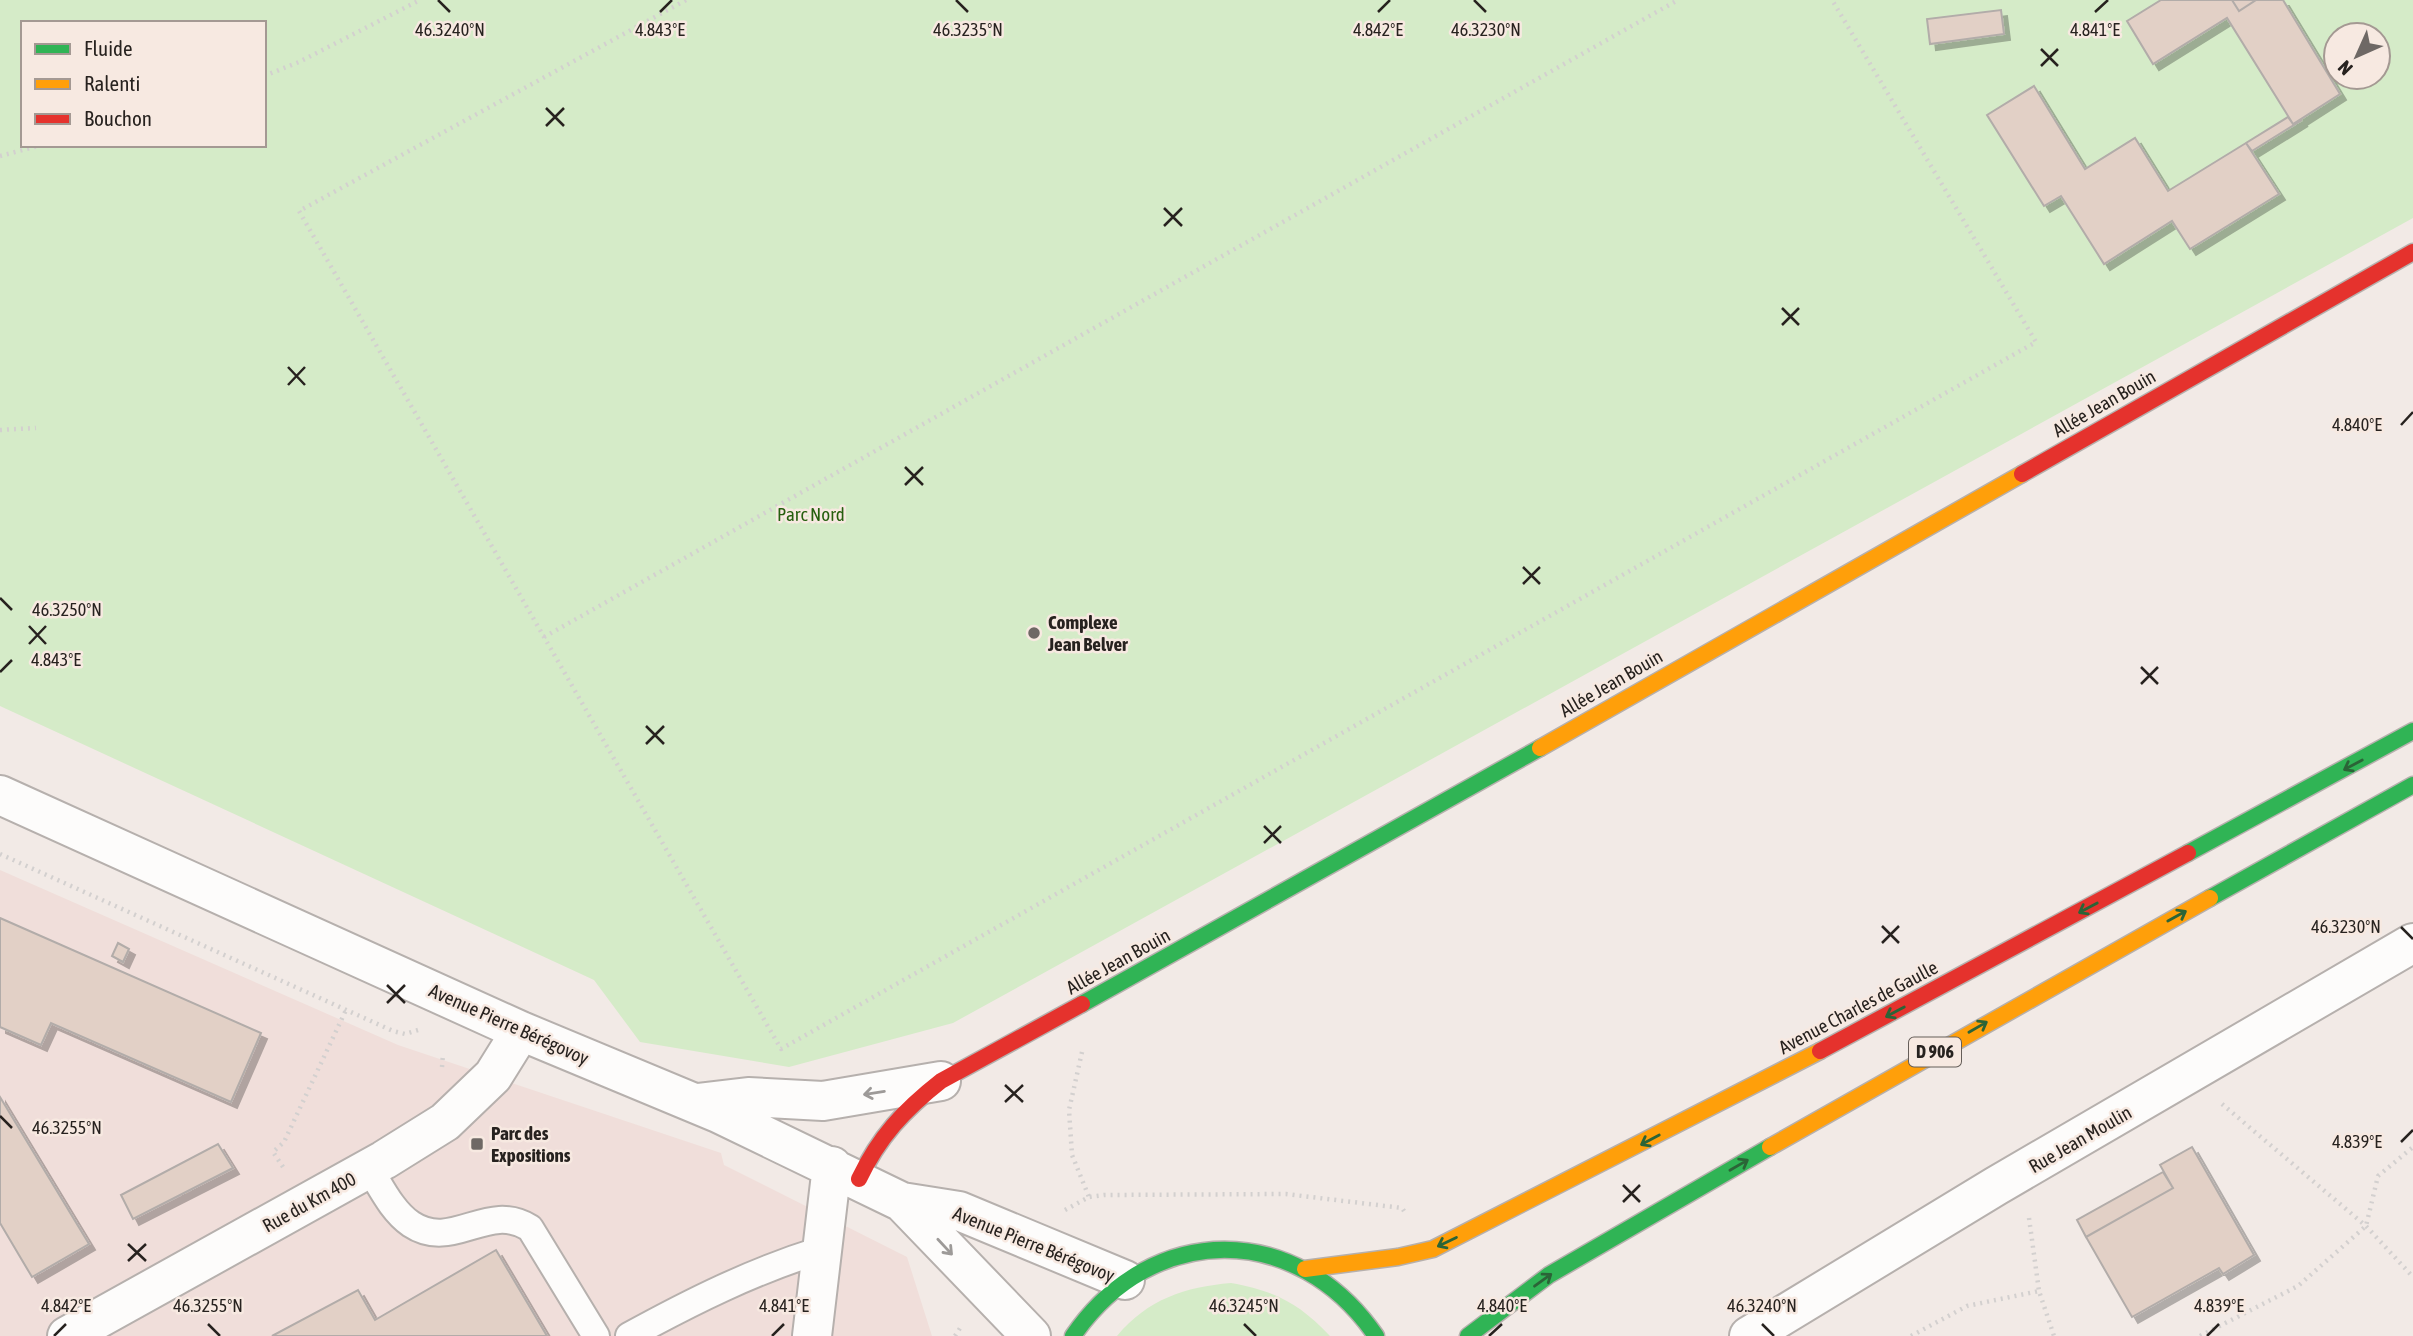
<svg xmlns="http://www.w3.org/2000/svg" width="2413" height="1336" font-family="'Asap Condensed',sans-serif">
<style>
.commercial{fill:#f0deda}
.green{fill:#d5ebc8;fill-rule:evenodd}
.building{fill:#e2d0c6;stroke:#b2aca9;stroke-width:2;filter:url(#shadow)}
.lines{fill:none;stroke-linecap:round;stroke-linejoin:round}
.lane-casing{stroke:#b6b0ad;stroke-width:30}
.street-casing{stroke:#b6b0ad;stroke-width:42}
.fast-casing{stroke:#b6b0ad;stroke-width:19}
.slow-casing{stroke:#b6b0ad;stroke-width:19}
.jam-casing{stroke:#b6b0ad;stroke-width:19}
.path{stroke:#d3d0cf;stroke-width:4.5;stroke-dasharray:2 5;stroke-linecap:butt}
.lane{stroke:#fdfcfb;stroke-width:26}
.street{stroke:#fdfcfb;stroke-width:38}
.fast{stroke:#30b455;stroke-width:16}
.slow{stroke:#ff9f0a;stroke-width:16}
.jam{stroke:#e5322d;stroke-width:16}
.oneway{stroke:#2b6437}
.oneway2{stroke:#9d9a98}
.ticks{fill:none;stroke:#27221f;stroke-width:2.5}
.poi-dot{fill:#6e6865;stroke:#f7e9e1;stroke-width:2.5}
.labels{text-anchor:middle;stroke-width:5;stroke-linejoin:round;paint-order:stroke}
.shield{fill:#f7e9e1;stroke:#655e59;stroke-width:2}
.shield-label{font-size:18px;font-weight:bold;fill:#27221f}
.street-label{font-size:19px;fill:#27221f;stroke:#f7e9e1}
.park-label{font-size:19px;fill:#255f0e;stroke:#f7e9e1}
.poi-label{font-size:19px;font-weight:bold;fill:#27221f;stroke:#f7e9e1;text-anchor:start}
.ticks-label{font-size:18px;text-anchor:middle;fill:#27221f;stroke:#f7e9e1;stroke-width:5;stroke-linejoin:round;paint-order:stroke}
</style>
<defs>
<filter id="shadow"><feDropShadow dx="6" dy="6" stdDeviation="0" flood-color="#0004"/></filter>
</defs>
<rect width="100%" height="100%" fill="#f2eae6"/>
<path class="commercial" d="M0,870L398,1045L721,1153L724,1165L907,1257L932,1336H0Z"/>
<path class="green" d="M0,0H2413V218L953,1023L789,1067L640,1042L594,980L0,706ZM23,23H264V145H23ZM2336,35H2378V77H2336Z
M1231,1283C1275,1291 1299,1303 1330,1336H1117C1148,1299 1185,1287 1231,1283Z"/>
<path class="building" d="M2161,0H2232L2239,11L2256,0H2283L2340,94L2293,124L2227,18L2153,64L2127,21Z
M2232,0H2256L2239,11Z
M2001,10L2004,34L1930,44L1927,19Z
M2034,86L2085,169L2135,138L2168,191L2246,143L2279,194L2190,249L2172,221L2104,264L2061,196L2044,206L1987,115Z
M2288,117L2293,124L2302,120L2252,151L2246,143Z
M0,918L261,1033L231,1102L51,1023L41,1045L0,1027Z
M118,943L129,949L123,962L112,956Z
M0,1097L89,1244L32,1277L0,1223Z
M218,1144L233,1168L133,1219L121,1195Z
M2192,1147L2254,1255L2223,1274L2219,1268L2132,1317L2086,1237L2173,1188L2160,1165Z
M2163,1172L2173,1188L2086,1237L2077,1220Z
M496,1250L547,1336H272L358,1290L375,1320Z"/>
<g class="lines">
<g class="lane-casing">
<path id="lane" d="M369,1168C381,1187 392,1211 411,1224C453,1252 487,1201 530,1228L596,1336
M629,1336C691,1302 753,1271 821,1250"/>
</g>
<g class="street-casing">
<path id="street" d="M0,795L521,1031L718,1113L902,1202L959,1211L1125,1280
M697,1103L748,1097L823,1101L941,1081
M902,1202L1031,1336
M67,1336L384,1160L445,1122L493,1076L521,1031
M812,1336L832,1166
M1749,1336L1996,1186L2413,943"/>
</g>
<g class="fast-casing">
<path id="fast" d="M2188,853L2413,731
M2210,898L2413,785
M1082,1004L1540,748
M1073,1336C1152,1221 1297,1221 1376,1336
M1468,1336L1549,1275L1770,1147"/>
</g>
<g class="slow-casing">
<path id="slow" d="M1540,748L2022,474
M1770,1147L2210,898
M1305,1269L1398,1257L1433,1249L1820,1051"/>
</g>
<g class="jam-casing">
<path id="jam" d="M2022,474L2413,252
M1820,1051L2188,853
M859,1179C879,1137 904,1110 941,1081L1082,1004"/>
</g>
<path class="path" d="M686,0L299,211L781,1049L2036,342L1832,0
M264,76L299,62L420,0
M0,156L42,145
M0,430L36,428
M544,637L1678,0
M0,854L393,1031L405,1034L418,1030
M1082,1052L1069,1110L1072,1155L1089,1197
M442,1067L443,1054
M2222,1104L2366,1226L2413,1277
M283,1167L273,1152L284,1142L346,1010
M1065,1210L1089,1197L1104,1195L1286,1194L1402,1208L1406,1214
M2029,1218L2039,1291
M955,1336L962,1325
M1911,1336L1967,1306L2039,1291L2054,1336
M2200,1336L2298,1286L2366,1226L2378,1176L2413,1147"/>
<use href="#lane" class="lane"/>
<use href="#street" class="street"/>
<use href="#fast" class="fast"/>
<use href="#slow" class="slow"/>
<use href="#jam" class="jam"/>
</g>
<defs><path id="oneway-shaft" d="M-6 0H5M1.5-3L5.5 0L1.5 3" fill="none" stroke-width="1.6" stroke-linecap="round" stroke-linejoin="round" transform="scale(1.75)"/></defs>
<g class="oneway">
<use href="#oneway-shaft" transform="translate(2353 765) rotate(152)"/>
<use href="#oneway-shaft" transform="translate(2088 908) rotate(152)"/>
<use href="#oneway-shaft" transform="translate(2177 916) rotate(-29)"/>
<use href="#oneway-shaft" transform="translate(1895 1012) rotate(152)"/>
<use href="#oneway-shaft" transform="translate(1978 1027) rotate(-30)"/>
<use href="#oneway-shaft" transform="translate(1650 1140) rotate(152)"/>
<use href="#oneway-shaft" transform="translate(1739 1165) rotate(-30)"/>
<use href="#oneway-shaft" transform="translate(1447 1242) rotate(154)"/>
<use href="#oneway-shaft" transform="translate(1543 1280) rotate(-36)"/>
</g>
<g class="oneway2">
<use href="#oneway-shaft" transform="translate(874 1093) rotate(171)"/>
<use href="#oneway-shaft" transform="translate(945 1247) rotate(47)"/>
</g>
<path class="ticks" d="M438,0L450,12M956,0L968,12M1474,0L1486,12M660,12L672,0M1378,12L1390,0M2095,12L2108,0M2041,49L2058,66M2041,66L2058,49M546,108L564,126M546,126L564,108M1164,208L1182,226M1164,226L1182,208M1782,308L1799,325M1782,325L1799,308M288,367L305,385M288,385L305,367M2401,425L2413,412M905,467L923,485M905,485L923,467M1523,567L1540,584M1523,584L1540,567M0,598L12,610M29,626L46,644M29,644L46,626M2141,667L2158,684M0,672L12,660M2141,684L2158,667M646,726L664,744M646,744L664,726M1264,826L1281,843M1264,843L1281,826M1882,926L1899,943M2401,927L2413,939M1882,943L1899,926M387,985L405,1003M387,1003L405,985M1005,1085L1023,1102M1005,1102L1023,1085M0,1116L12,1128M2401,1142L2413,1130M1623,1185L1640,1202M1623,1202L1640,1185M128,1244L146,1261M128,1261L146,1244M208,1324L220,1336M1244,1324L1256,1336M1762,1324L1774,1336M54,1336L66,1324M772,1336L784,1324M1489,1336L1502,1324M2207,1336L2219,1324"/>
<g class="poi-dot">
<circle cx="1034" cy="633" r="7"/>
<rect x="470" y="1137" width="14" height="14" rx="3.5"/>
</g>
<g class="labels">
<rect class="shield" x="1909" y="1037.5" width="52" height="29" rx="5"/>
<g class="shield-label">
<text x="1935" y="1058">D 906</text>
</g>
<g class="street-label">
<text transform="translate(2104 403) rotate(-30)" y="7">Allée Jean Bouin</text>
<text transform="translate(1611 683) rotate(-30)" y="7">Allée Jean Bouin</text>
<text transform="translate(1118 961) rotate(-29)" y="7">Allée Jean Bouin</text>
<text transform="translate(1858 1007) rotate(-28)" y="7">Avenue Charles de Gaulle</text>
<text transform="translate(509 1024) rotate(24)" y="7">Avenue Pierre Bérégovoy</text>
<text transform="translate(2080 1139) rotate(-30)" y="7">Rue Jean Moulin</text>
<text transform="translate(309 1202) rotate(-29)" y="7">Rue du Km 400</text>
<text transform="translate(1034 1244) rotate(22)" y="7">Avenue Pierre Bérégovoy</text>
</g>
<g class="park-label">
<text x="811" y="521">Parc Nord</text>
</g>
<g class="poi-label">
<text x="1048" y="629">Complexe<tspan x="1048" dy="22">Jean Belver</tspan></text>
<text x="491" y="1140">Parc des<tspan x="491" dy="22">Expositions</tspan></text>
</g>
</g>
<g class="ticks-label">
<text x="450" y="36">46.3240°N</text>
<text x="660" y="36">4.843°E</text>
<text x="968" y="36">46.3235°N</text>
<text x="1378" y="36">4.842°E</text>
<text x="1486" y="36">46.3230°N</text>
<text x="2095" y="36">4.841°E</text>
<text x="2357" y="431">4.840°E</text>
<text x="67" y="616">46.3250°N</text>
<text x="56" y="666">4.843°E</text>
<text x="2346" y="933">46.3230°N</text>
<text x="67" y="1134">46.3255°N</text>
<text x="2357" y="1148">4.839°E</text>
<text x="784" y="1312">4.841°E</text>
<text x="1502" y="1312">4.840°E</text>
<text x="66" y="1312">4.842°E</text>
<text x="208" y="1312">46.3255°N</text>
<text x="1244" y="1312">46.3245°N</text>
<text x="1762" y="1312">46.3240°N</text>
<text x="2219" y="1312">4.839°E</text>
</g>
<rect x="21" y="21" width="245" height="126" fill="#f7e9e1" stroke="#a49993" stroke-width="2"/>
<rect x="35" y="44" width="35" height="10" fill="#30b455" stroke="#a49993" stroke-width="2"/>
<text x="84" y="56" font-size="21" fill="#27221f">Fluide</text>
<rect x="35" y="79" width="35" height="10" fill="#ff9f0a" stroke="#a49993" stroke-width="2"/>
<text x="84" y="91" font-size="21" fill="#27221f">Ralenti</text>
<rect x="35" y="114" width="35" height="10" fill="#e5322d" stroke="#a49993" stroke-width="2"/>
<text x="84" y="126" font-size="21" fill="#27221f">Bouchon</text>
<g transform="translate(2357 56) rotate(225)"><circle r="33" fill="#f7e9e1" stroke="#a49993" stroke-width="2"/>
<path d="M0-5L12 26L0 18L-12 26Z" fill="#6e6865"/>
<text y="-10" font-size="19" font-weight="bold" text-anchor="middle" fill="#27221f">N</text>
</g>
</svg>
